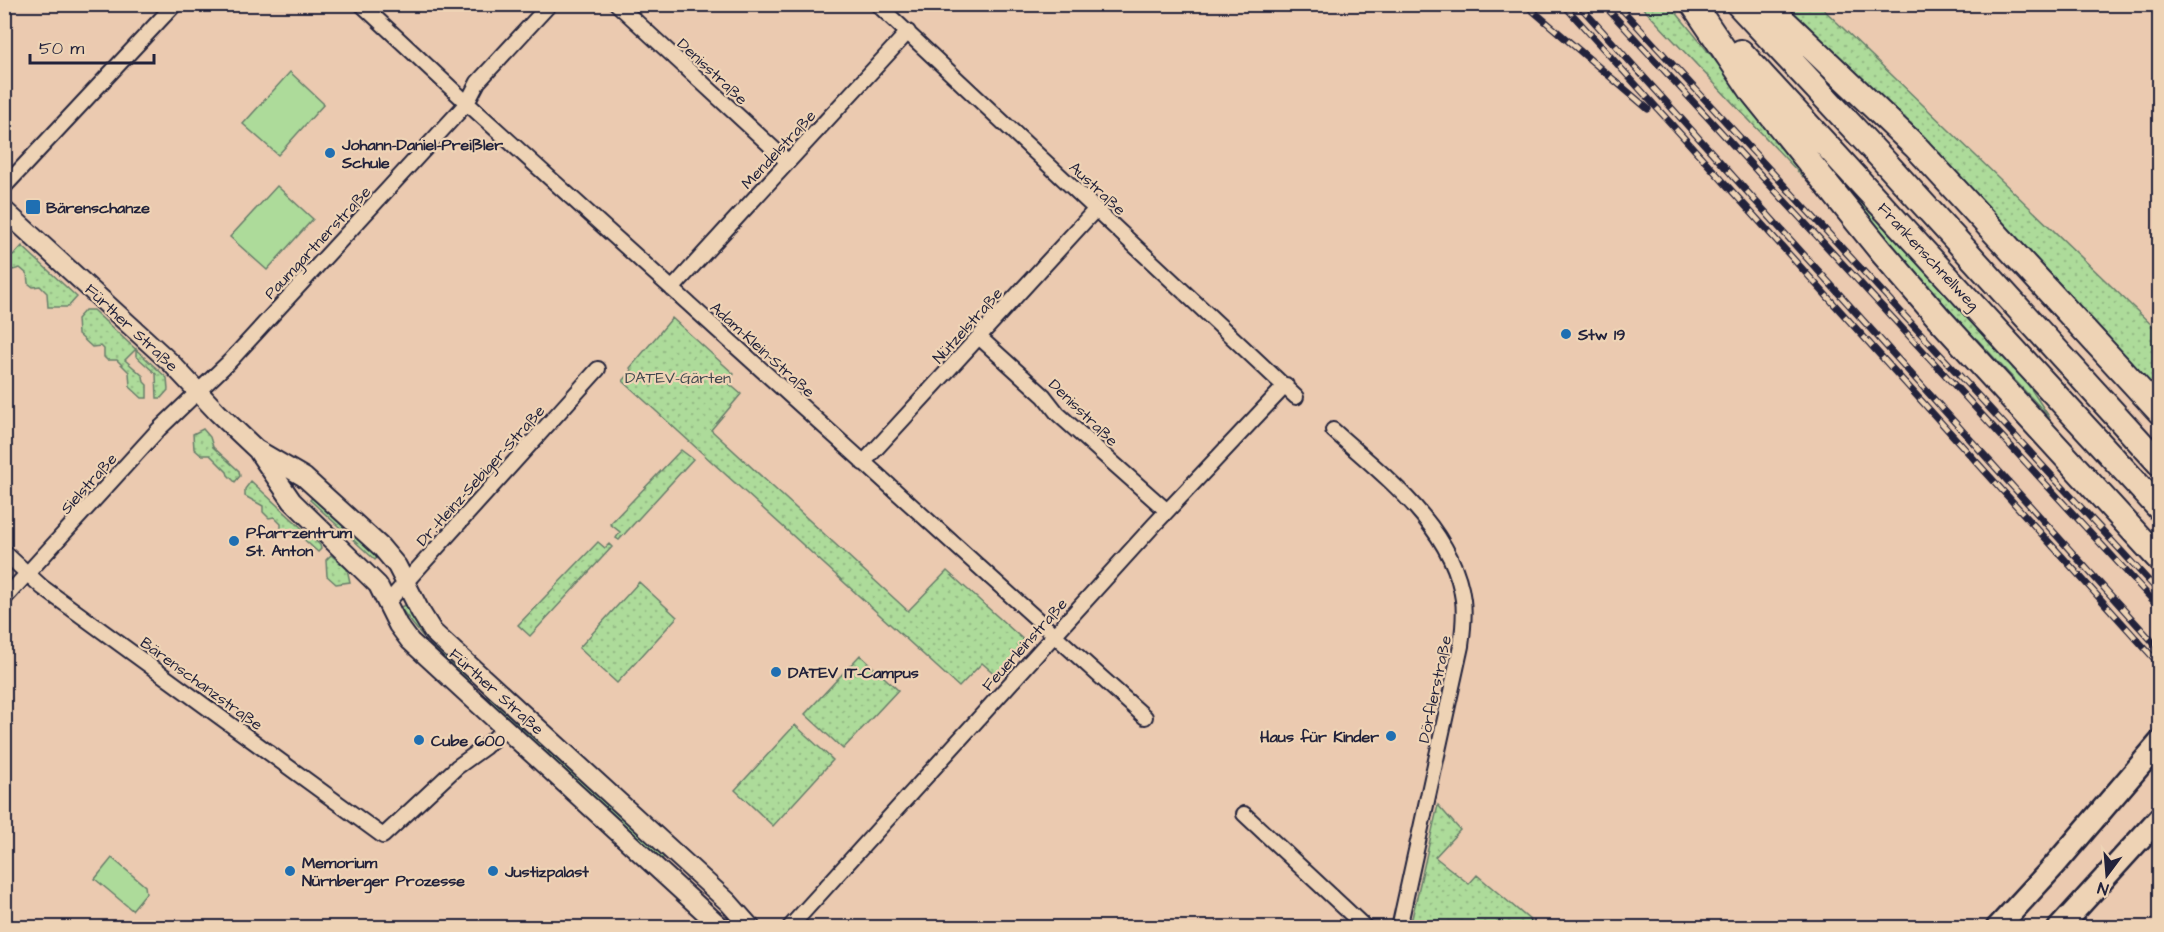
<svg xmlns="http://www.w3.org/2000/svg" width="2164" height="932" font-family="'Architects Daughter',sans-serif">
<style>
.green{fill:url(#green-dots);stroke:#687e6a;stroke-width:1.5}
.pitch{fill:#addb9a;stroke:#687e6a;stroke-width:1.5}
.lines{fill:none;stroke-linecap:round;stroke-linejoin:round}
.street-casing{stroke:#22223b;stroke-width:18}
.secondary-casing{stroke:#22223b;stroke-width:22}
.primary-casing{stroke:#22223b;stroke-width:26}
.highway-casing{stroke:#22223b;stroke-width:28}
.street{stroke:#eed3b5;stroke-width:14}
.secondary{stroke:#eed3b5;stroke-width:18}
.primary{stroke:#eed3b5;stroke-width:21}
.highway{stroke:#eed3b5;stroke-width:24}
.rail-casing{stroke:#22223b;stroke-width:7}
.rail{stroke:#eed3b5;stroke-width:4.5;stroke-dasharray:14;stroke-linecap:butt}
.poi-dot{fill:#1f6fb2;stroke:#eed3b5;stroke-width:2}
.labels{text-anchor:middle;stroke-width:4.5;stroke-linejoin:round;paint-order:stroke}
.street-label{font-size:16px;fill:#22223b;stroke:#eed3b5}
.poi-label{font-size:16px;font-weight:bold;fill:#22223b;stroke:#eed3b5;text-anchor:start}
.park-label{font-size:16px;fill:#3e474e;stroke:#eed3b5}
</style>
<defs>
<pattern id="green-dots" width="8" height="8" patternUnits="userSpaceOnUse" patternTransform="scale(1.5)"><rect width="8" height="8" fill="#addb9a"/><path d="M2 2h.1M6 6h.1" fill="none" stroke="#95bc86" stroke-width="1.8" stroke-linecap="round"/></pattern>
</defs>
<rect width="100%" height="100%" fill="#ebcab0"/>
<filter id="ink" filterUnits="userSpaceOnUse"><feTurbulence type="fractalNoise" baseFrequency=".0167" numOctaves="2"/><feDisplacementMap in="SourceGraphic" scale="12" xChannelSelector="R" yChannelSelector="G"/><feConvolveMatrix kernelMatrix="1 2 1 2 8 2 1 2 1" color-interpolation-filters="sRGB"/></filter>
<g filter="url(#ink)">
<path class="green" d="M1640,5H1670L1800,164L1802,176Z
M1776,5H1819L2159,332V401Z
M1815,146L2012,360L2050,418L1977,339L1974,342L1810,150Z
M22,246L77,297L68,307H48L47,293L40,286L33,287L28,283L27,274L20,268L13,270L7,264L9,251L14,255Z
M85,310H93L167,378L168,390L161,398H157L156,374L136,356V349L125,360L143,376L144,382L147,385V398H142L130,387L129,372L117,360H107L104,357V349L101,346L92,347L78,334L77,319Z
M672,318L734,374L727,382L741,394L711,430L908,611L947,571L1027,643L997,676L982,663L959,687L623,381L632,371L630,368Z
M203,429L210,437L213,447L239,471L240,476L235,482L228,475L227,472L210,455H201L194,449L193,434Z
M681,450L693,459L619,540L616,538L620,532L610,524Z
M251,481L320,545L321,549L318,552L298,534H287L281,530V524L274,517L269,518L263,512V506L245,496V489Z
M315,495L380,554L375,560L310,500Z
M598,542L605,548L609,544L612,547L530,636L518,625Z
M331,555L347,569L350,582L336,584L327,576L326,560Z
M639,582L677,617L617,683L579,648Z
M408,604L474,678L469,683C443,659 420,636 400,607Z
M860,655L898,690L843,749L805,714Z
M491,692L667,854L661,860L486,698Z
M795,725L833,760L773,826L735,790Z
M1438,805L1460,830L1435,857L1469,884L1477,875L1538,927H1410Z"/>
<path class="pitch" d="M290,72L324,104L278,155L243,124Z
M277,186L313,219L267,270L230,237Z
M112,858L145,886L146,893L132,910L95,879Z"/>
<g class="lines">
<g class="street-casing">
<path id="street" d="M361,4L467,103L1145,717
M617,4L788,162
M877,4L1296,397
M4,187L175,4
M672,289C750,202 829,118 908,32
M979,337L1044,396L1058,414L1167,511
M1333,430C1383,475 1454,528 1463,600C1465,615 1463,631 1461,646L1399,928
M863,463L1096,209
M4,552L42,587L383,836L457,767L485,747L504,729
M4,599L159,429L229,362L467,103L478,82L550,4
M387,603L598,369
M1244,814L1366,928
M789,928L1153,526L1286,385"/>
</g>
<g class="secondary-casing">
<path id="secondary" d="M4,210L171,363L218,413L256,449L304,477L381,547L397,566L420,611L433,632L728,902L751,928
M259,453L292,501L378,585L398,625L410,641L722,928"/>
</g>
<g class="primary-casing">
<path id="primary" d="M1997,928L2054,866L2160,742
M2059,928L2160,817"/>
</g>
<g class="highway-casing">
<path id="highway" d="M1693,4L1754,94L1881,251L1938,317L2160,560
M1738,4L1886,163L2160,464
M1766,4L1916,147L2160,412
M1741,52L2160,509"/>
</g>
<use href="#street" class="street"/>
<use href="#secondary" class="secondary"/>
<use href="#primary" class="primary"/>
<use href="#highway" class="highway"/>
<g class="rail-casing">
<path id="rail" d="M1525,4L1648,109
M1563,4L2160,665
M1578,4L2160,650
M1603,4L2160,608
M1617,4L2160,593"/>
</g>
<use href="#rail" class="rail"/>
</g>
</g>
<g class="poi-dot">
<circle cx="330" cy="153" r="6"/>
<rect x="25" y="199" width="16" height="16" rx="3"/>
<circle cx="1566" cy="334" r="6"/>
<circle cx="234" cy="541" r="6"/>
<circle cx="776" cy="672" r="6"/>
<circle cx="1391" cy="736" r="6"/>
<circle cx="419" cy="740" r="6"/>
<circle cx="290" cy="871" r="6"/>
<circle cx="493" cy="871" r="6"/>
</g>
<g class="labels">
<g class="street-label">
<text transform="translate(713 71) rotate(43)" y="6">Denisstraße</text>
<text transform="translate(778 149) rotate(-47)" y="6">Mendelstraße</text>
<text transform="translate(1098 188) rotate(43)" y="6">Austraße</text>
<text transform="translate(317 242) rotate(-47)" y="6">Paumgartnerstraße</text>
<text transform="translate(1929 256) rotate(47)" y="6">Frankenschnellweg</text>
<text transform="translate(967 325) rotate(-48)" y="6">Nützelstraße</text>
<text transform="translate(132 327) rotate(43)" y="6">Fürther Straße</text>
<text transform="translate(763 349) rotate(42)" y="6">Adam-Klein-Straße</text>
<text transform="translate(1084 412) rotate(44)" y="6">Denisstraße</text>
<text transform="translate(480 475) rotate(-48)" y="6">Dr.-Heinz-Sebiger-Straße</text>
<text transform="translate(88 483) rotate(-48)" y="6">Sielstraße</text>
<text transform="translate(1024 644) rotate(-48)" y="6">Feuerleinstraße</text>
<text transform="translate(202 683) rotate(36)" y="6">Bärenschanzstraße</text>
<text transform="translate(1434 689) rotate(-78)" y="6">Dörflerstraße</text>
<text transform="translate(497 691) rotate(42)" y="6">Fürther Straße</text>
</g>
<g class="poi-label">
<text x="342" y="150">Johann-Daniel-Preißler<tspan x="342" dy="18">Schule</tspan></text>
<text x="46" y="213">Bärenschanze</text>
<text x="1578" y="340">Stw 19</text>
<text x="246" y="538">Pfarrzentrum<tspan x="246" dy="18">St. Anton</tspan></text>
<text x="788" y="678">DATEV IT-Campus</text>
<text x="1379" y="742" text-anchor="end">Haus für Kinder</text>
<text x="431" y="746">Cube 600</text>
<text x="302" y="868">Memorium<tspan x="302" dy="18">Nürnberger Prozesse</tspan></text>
<text x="505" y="877">Justizpalast</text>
</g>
<g class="park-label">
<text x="678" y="383">DATEV-Gärten</text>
</g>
</g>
<rect width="2164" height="932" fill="none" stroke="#eed3b5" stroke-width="24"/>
<rect x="12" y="12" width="2140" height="908" fill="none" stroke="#22223b" stroke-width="2" filter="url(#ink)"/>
<g transform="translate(2107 875) rotate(196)" stroke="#eed3b5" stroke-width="4.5" paint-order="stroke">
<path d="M0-4.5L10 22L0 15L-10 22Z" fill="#22223b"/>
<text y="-9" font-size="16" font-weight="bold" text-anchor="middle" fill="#22223b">N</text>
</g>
<path d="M30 54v9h124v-9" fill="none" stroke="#22223b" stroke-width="3"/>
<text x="39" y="54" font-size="18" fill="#22223b" stroke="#eed3b5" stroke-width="4.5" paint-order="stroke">50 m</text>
</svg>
